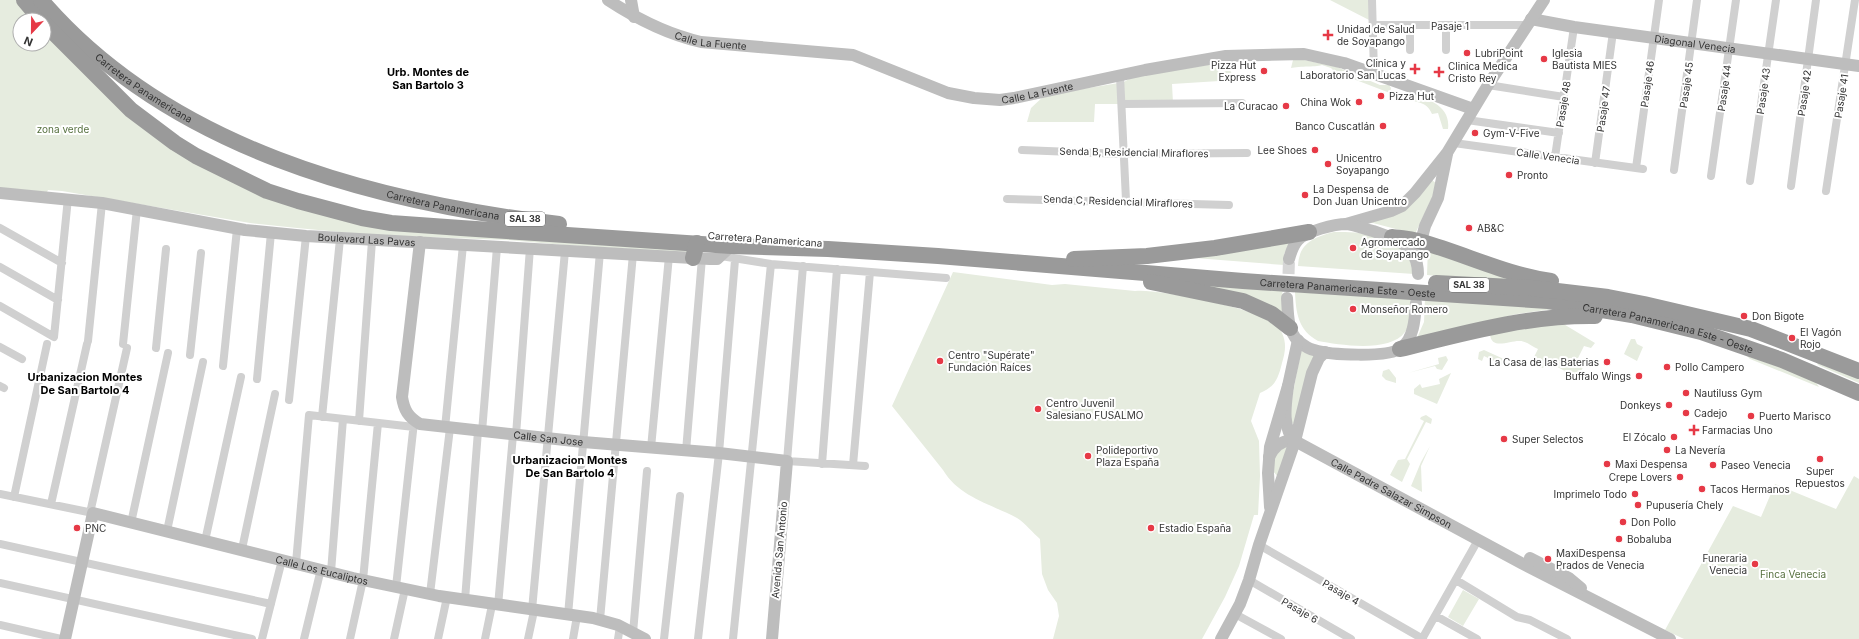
<svg xmlns="http://www.w3.org/2000/svg" width="1859" height="639" font-family="Inter,sans-serif">
<style>
.green{fill:#e6ecdf}
.lines{fill:none;stroke-linecap:round;stroke-linejoin:round}
.secondary-tunnel{stroke:#d6d6d6;stroke-width:12;stroke-dasharray:12 6;stroke-linecap:butt}
.street{stroke:#d0d0d0;stroke-width:8}
.secondary{stroke:#bdbdbd;stroke-width:12}
.highway{stroke:#9a9a9a;stroke-width:16}
.poi-dot{fill:#e63946;stroke:#fff;stroke-width:1.5}
.labels{text-anchor:middle;stroke-width:4;stroke-linejoin:round;paint-order:stroke}
.shield{fill:#fff;stroke:#707070;stroke-width:1}
.shield-label{font-size:9px;font-weight:bold;fill:#333}
.street-label{font-size:10px;fill:#333;stroke:#fff}
.poi-label{font-size:10px;fill:#333;stroke:#fff;text-anchor:start}
.park-label{font-size:10px;fill:#56703f;stroke:#fff}
.neighbourhood-label{font-size:11px;font-weight:bold;fill:#000;stroke:#fff}
</style>
<rect width="100%" height="100%" fill="#fff"/>
<path class="green" d="M0,0H24L42,20H20V44H44V22L177,145L330,210L697,243L695,253L564,245L507,240L372,235L297,228L250,223L62,191L48,190L47,192L0,188Z
M1330,0H1372L1373,22Z
M1293,60H1304L1337,67L1380,85H1389L1391,88L1390,93L1335,72L1331,68L1322,65C1319,67 1299,66 1291,68Z
M1226,62L1235,80L1172,84L1173,103H1124V82L1132,77Z
M1119,83L1120,104H1095L1094,122H1027L1031,108L1045,95Z
M1409,92C1427,99 1451,105 1448,129H1443L1438,113L1432,114C1427,101 1415,102 1403,99V96Z
M1432,180L1437,184V187L1415,234L1369,222Z
M1334,232C1366,231 1408,237 1414,274L1298,266C1299,243 1314,237 1334,232Z
M1292,239L1284,254V265L1169,256Z
M1428,247L1536,285L1427,275Z
M953,272L1052,285L1065,284L1135,291C1154,288 1233,305 1252,313C1262,317 1277,323 1282,333C1287,344 1285,353 1282,363C1278,379 1275,387 1260,393L1251,421L1259,441L1260,476L1258,515H1254L1239,566L1225,597L1202,639H1053L1059,616L1057,603L1048,590L1042,574L1040,539C1033,533 1025,523 1017,518C991,504 959,497 943,470L892,406Z
M1159,280L1282,287L1284,317Z
M1295,292L1413,299C1411,310 1412,323 1405,332C1390,353 1340,345 1318,341C1298,330 1296,313 1295,292Z
M1425,299L1567,307L1517,314L1417,338L1424,322Z
M1557,320L1595,343L1591,348L1584,346L1577,360L1582,363L1583,367L1578,378L1548,362L1543,368L1535,365L1533,359L1538,349C1533,347 1526,341 1520,341C1511,340 1491,351 1490,334Z
M1631,339H1635L1637,344L1643,347L1637,361L1624,354Z
M1302,347L1317,353L1294,423L1291,424L1289,412Z
M1484,350L1506,360L1504,366L1484,356L1482,361L1478,359L1479,352Z
M1446,356L1448,360L1442,370L1437,369L1435,366L1408,373L1439,364L1438,358Z
M1747,356L1813,378L1819,387L1750,359Z
M1817,363L1859,378V383L1818,365Z
M1389,369L1396,378V383L1386,380L1382,376L1383,371Z
M1451,373L1437,404L1414,394V389L1420,384L1422,388L1440,384L1439,379Z
M1426,415L1432,419L1431,424L1426,422L1407,459L1410,464L1402,482L1390,475L1398,460L1405,459L1424,421L1420,419L1421,417Z
M1288,444L1279,477H1278L1272,470L1273,456Z
M1430,446L1421,466L1422,492L1411,486L1421,462Z
M1854,476L1859,479V639H1684L1665,630L1733,506L1761,517L1775,484L1836,509Z
M1463,590L1479,599L1463,626L1448,617Z"/>
<g class="lines">
<path class="secondary-tunnel" d="M1288,292L1289,259"/>
<path class="street" d="M1372,0L1374,73
M1373,25H1527
M1446,26V50
M1410,50V26
M1120,76L1126,200
M1488,85L1564,97
M1122,104L1242,103
M1467,120L1559,133
M1454,143L1643,169
M1022,150L1123,154L1247,153
M1555,157L1574,27
M1595,163L1613,32
M1636,168L1659,0
M1674,170L1697,0
M1711,176L1736,0
M1750,181L1776,0
M1791,186L1816,0
M1826,191L1855,0
M1007,199L1229,205
M0,228L62,263
M721,256L771,264L946,278
M803,266L787,461L865,466
M0,267L58,300
M0,306L54,337L68,198
M88,341L102,203
M123,344L137,209
M0,347L22,359
M156,348L166,249
M190,355L201,253
M223,366L237,229
M257,379L271,233
M0,386L4,388
M289,400L306,236
M322,417L340,239
M359,421L372,241
M445,428L463,245
M482,432L497,247
M516,435L530,248
M651,448L669,256
M686,451L702,258
M822,464L837,269
M853,465L870,272
M0,494L93,513
M14,497L47,344
M51,504L87,344
M90,513L127,348
M131,523L168,353
M167,531L203,362
M205,541L241,377
M0,544L271,604
M1259,545L1423,639
M242,549L275,394
M296,563L309,415L414,427
M331,572L343,419
M1249,580L1351,639
M1456,580L1517,617L1530,620L1567,639
M0,583L252,639
M396,587L414,422
M430,594L450,428
M465,600L478,431
M498,606L513,435
M532,610L565,251
M1235,614L1281,639
M568,615L600,252
M1436,616L1477,639
M600,620L633,254
M0,625L61,639
M633,633L647,471
M262,639L282,560
M304,639L321,569
M350,639L363,580L378,423
M394,639L405,589
M438,639L447,597
M485,639L492,605
M528,639L534,611
M573,639L577,616
M618,639L620,626
M664,639L680,496
M698,639L719,453L735,260
M733,639L771,264
M1422,639L1478,540"/>
<g class="secondary">
<path id="s1" d="M608,0C637,19 666,34 701,42L853,55L948,93L974,98L1000,100L1014,98L1145,70L1226,56L1304,54L1344,63L1473,109"/>
<path d="M631,0L634,17"/>
<path id="s2" d="M1531,19L1574,27L1859,66"/>
<path id="s3" d="M0,193L102,203L245,230L306,236L710,259H717L731,246"/>
<path d="M1346,224L1391,211L1402,206L1415,193L1447,153L1488,85L1544,0"/>
<path id="s4" d="M420,242L402,397C404,410 408,417 420,424L583,442L719,453L787,461L772,639"/>
<path d="M1419,249L1425,226L1438,198L1447,154"/>
<path d="M1289,259C1291,252 1293,245 1298,240C1307,231 1334,224 1347,224C1355,225 1365,229 1373,231C1396,239 1418,245 1418,274"/>
<path d="M1287,298C1288,312 1287,330 1298,341C1303,345 1308,349 1314,350C1329,355 1389,358 1401,348C1414,339 1415,318 1416,303"/>
<path id="s5" d="M1288,386C1286,403 1281,427 1295,441L1523,564L1670,639"/>
<path d="M1269,457C1274,446 1283,439 1295,441"/>
<path d="M1270,507L1268,473L1270,447L1288,386L1298,340"/>
<path d="M1530,558L1569,578L1581,588"/>
<path id="s6" d="M65,639L93,513L353,578L439,596L593,618L618,625L645,639"/>
<path d="M1221,639L1240,604L1249,580L1259,545L1295,441L1312,373L1319,358L1325,352"/>
</g>
<g class="highway">
<path d="M24,0L41,20"/>
<path id="s7" d="M41,0C168,148 372,202 559,224"/>
<path id="s8" d="M44,23L131,110L175,143L196,156L267,191L298,201L362,218L391,223L461,228L731,246L828,249L938,256L1243,281L1548,301L1632,315L1701,332L1782,360L1859,393"/>
<path d="M1392,237C1402,238 1413,239 1422,242C1465,254 1507,275 1551,281"/>
<path d="M693,258L697,243"/>
<path d="M1074,259L1147,256L1215,248L1309,232"/>
<path d="M1151,282L1243,301L1272,314L1290,328"/>
<path d="M1436,283L1532,288L1608,297L1644,304L1751,329L1859,371"/>
<path d="M1400,349C1465,333 1528,315 1595,316"/>
</g>
</g>
<g class="poi-dot">
<path d="M1326 29h4v4h4v4h-4v4h-4v-4h-4v-4h4z"/>
<circle cx="1467" cy="53" r="4"/>
<circle cx="1544" cy="59" r="4"/>
<path d="M1413 63h4v4h4v4h-4v4h-4v-4h-4v-4h4z"/>
<circle cx="1264" cy="71" r="4"/>
<path d="M1437 66h4v4h4v4h-4v4h-4v-4h-4v-4h4z"/>
<circle cx="1381" cy="96" r="4"/>
<circle cx="1359" cy="102" r="4"/>
<circle cx="1286" cy="106" r="4"/>
<circle cx="1383" cy="126" r="4"/>
<circle cx="1475" cy="133" r="4"/>
<circle cx="1315" cy="150" r="4"/>
<circle cx="1328" cy="164" r="4"/>
<circle cx="1509" cy="175" r="4"/>
<circle cx="1305" cy="195" r="4"/>
<circle cx="1469" cy="228" r="4"/>
<circle cx="1353" cy="248" r="4"/>
<circle cx="1353" cy="309" r="4"/>
<circle cx="1744" cy="316" r="4"/>
<circle cx="1792" cy="338" r="4"/>
<circle cx="940" cy="361" r="4"/>
<circle cx="1607" cy="362" r="4"/>
<circle cx="1667" cy="367" r="4"/>
<circle cx="1639" cy="376" r="4"/>
<circle cx="1686" cy="393" r="4"/>
<circle cx="1669" cy="405" r="4"/>
<circle cx="1038" cy="409" r="4"/>
<circle cx="1686" cy="413" r="4"/>
<circle cx="1751" cy="416" r="4"/>
<path d="M1692 424h4v4h4v4h-4v4h-4v-4h-4v-4h4z"/>
<circle cx="1674" cy="437" r="4"/>
<circle cx="1504" cy="439" r="4"/>
<circle cx="1667" cy="450" r="4"/>
<circle cx="1088" cy="456" r="4"/>
<circle cx="1820" cy="459" r="4"/>
<circle cx="1607" cy="464" r="4"/>
<circle cx="1713" cy="465" r="4"/>
<circle cx="1680" cy="477" r="4"/>
<circle cx="1702" cy="489" r="4"/>
<circle cx="1635" cy="494" r="4"/>
<circle cx="1638" cy="505" r="4"/>
<circle cx="1623" cy="522" r="4"/>
<circle cx="77" cy="528" r="4"/>
<circle cx="1151" cy="528" r="4"/>
<circle cx="1619" cy="539" r="4"/>
<circle cx="1548" cy="559" r="4"/>
<circle cx="1755" cy="564" r="4"/>
</g>
<g class="labels">
<g class="shield">
<rect x="505" y="212" width="40" height="14" rx="3"/>
<rect x="1449" y="278" width="40" height="14" rx="3"/>
</g>
<g class="shield-label">
<text x="525" y="222">SAL 38</text>
<text x="1469" y="288">SAL 38</text>
</g>
<g class="street-label">
<text x="1450" y="30">Pasaje 1</text>
<text dy="4" stroke="none"><textPath href="#s1" startOffset="112">Calle La Fuente</textPath></text>
<text dy="4" stroke="none"><textPath href="#s2" startOffset="166">Diagonal Venecia</textPath></text>
<text transform="translate(1647 84) rotate(-82)" y="4">Pasaje 46</text>
<text transform="translate(1686 85) rotate(-82)" y="4">Pasaje 45</text>
<text dy="4" stroke="none"><textPath href="#s7" startOffset="136">Carretera Panamericana</textPath></text>
<text transform="translate(1724 88) rotate(-82)" y="4">Pasaje 44</text>
<text transform="translate(1763 91) rotate(-82)" y="4">Pasaje 43</text>
<text dy="4" stroke="none"><textPath href="#s1" startOffset="448">Calle La Fuente</textPath></text>
<text transform="translate(1804 93) rotate(-82)" y="4">Pasaje 42</text>
<text transform="translate(1841 96) rotate(-81)" y="4">Pasaje 41</text>
<text transform="translate(1563 104) rotate(-81)" y="4">Pasaje 48</text>
<text transform="translate(1603 109) rotate(-82)" y="4">Pasaje 47</text>
<text transform="translate(1134 152) rotate(1)" y="4">Senda B, Residencial Miraflores</text>
<text transform="translate(1548 156) rotate(8)" y="4">Calle Venecia</text>
<text transform="translate(1118 201) rotate(2)" y="4">Senda C, Residencial Miraflores</text>
<text dy="4" stroke="none"><textPath href="#s7" startOffset="460">Carretera Panamericana</textPath></text>
<text transform="translate(765 239) rotate(4)" y="4">Carretera Panamericana</text>
<text dy="4" stroke="none"><textPath href="#s3" startOffset="370">Boulevard Las Pavas</textPath></text>
<text dy="4" stroke="none"><textPath href="#s8" startOffset="1369">Carretera Panamericana Este - Oeste</textPath></text>
<text dy="4" stroke="none"><textPath href="#s8" startOffset="1693">Carretera Panamericana Este - Oeste</textPath></text>
<text dy="4" stroke="none"><textPath href="#s4" startOffset="319">Calle San Jose</textPath></text>
<text dy="4" stroke="none"><textPath href="#s5" startOffset="167">Calle Padre Salazar Simpson</textPath></text>
<text transform="translate(779 550) rotate(-85)" y="4">Avenida San Antonio</text>
<text dy="4" stroke="none"><textPath href="#s6" startOffset="365">Calle Los Eucaliptos</textPath></text>
<text transform="translate(1341 592) rotate(30)" y="4">Pasaje 4</text>
<text transform="translate(1300 610) rotate(30)" y="4">Pasaje 6</text>
</g>
<g class="poi-label">
<text x="1337" y="33">Unidad de Salud<tspan x="1337" dy="12">de Soyapango</tspan></text>
<text x="1475" y="57">LubriPoint</text>
<text x="1552" y="57">Iglesia<tspan x="1552" dy="12">Bautista MIES</tspan></text>
<text x="1406" y="67" text-anchor="end">Clinica y<tspan x="1406" dy="12">Laboratorio San Lucas</tspan></text>
<text x="1256" y="69" text-anchor="end">Pizza Hut<tspan x="1256" dy="12">Express</tspan></text>
<text x="1448" y="70">Clinica Medica<tspan x="1448" dy="12">Cristo Rey</tspan></text>
<text x="1389" y="100">Pizza Hut</text>
<text x="1351" y="106" text-anchor="end">China Wok</text>
<text x="1278" y="110" text-anchor="end">La Curacao</text>
<text x="1375" y="130" text-anchor="end">Banco Cuscatlán</text>
<text x="1483" y="137">Gym-V-Five</text>
<text x="1307" y="154" text-anchor="end">Lee Shoes</text>
<text x="1336" y="162">Unicentro<tspan x="1336" dy="12">Soyapango</tspan></text>
<text x="1517" y="179">Pronto</text>
<text x="1313" y="193">La Despensa de<tspan x="1313" dy="12">Don Juan Unicentro</tspan></text>
<text x="1477" y="232">AB&amp;C</text>
<text x="1361" y="246">Agromercado<tspan x="1361" dy="12">de Soyapango</tspan></text>
<text x="1361" y="313">Monseñor Romero</text>
<text x="1752" y="320">Don Bigote</text>
<text x="1800" y="336">El Vagón<tspan x="1800" dy="12">Rojo</tspan></text>
<text x="948" y="359">Centro "Supérate"<tspan x="948" dy="12">Fundación Raíces</tspan></text>
<text x="1599" y="366" text-anchor="end">La Casa de las Baterias</text>
<text x="1675" y="371">Pollo Campero</text>
<text x="1631" y="380" text-anchor="end">Buffalo Wings</text>
<text x="1694" y="397">Nautiluss Gym</text>
<text x="1046" y="407">Centro Juvenil<tspan x="1046" dy="12">Salesiano FUSALMO</tspan></text>
<text x="1661" y="409" text-anchor="end">Donkeys</text>
<text x="1694" y="417">Cadejo</text>
<text x="1759" y="420">Puerto Marisco</text>
<text x="1702" y="434">Farmacias Uno</text>
<text x="1666" y="441" text-anchor="end">El Zócalo</text>
<text x="1512" y="443">Super Selectos</text>
<text x="1096" y="454">Polideportivo<tspan x="1096" dy="12">Plaza España</tspan></text>
<text x="1675" y="454">La Nevería</text>
<text x="1615" y="468">Maxi Despensa</text>
<text x="1721" y="469">Paseo Venecia</text>
<text x="1820" y="475" text-anchor="middle">Super<tspan x="1820" dy="12">Repuestos</tspan></text>
<text x="1672" y="481" text-anchor="end">Crepe Lovers</text>
<text x="1710" y="493">Tacos Hermanos</text>
<text x="1627" y="498" text-anchor="end">Imprimelo Todo</text>
<text x="1646" y="509">Pupusería Chely</text>
<text x="1631" y="526">Don Pollo</text>
<text x="85" y="532">PNC</text>
<text x="1159" y="532">Estadio España</text>
<text x="1627" y="543">Bobaluba</text>
<text x="1556" y="557">MaxiDespensa<tspan x="1556" dy="12">Prados de Venecia</tspan></text>
<text x="1747" y="562" text-anchor="end">Funeraria<tspan x="1747" dy="12">Venecia</tspan></text>
</g>
<g class="park-label">
<text x="63" y="133">zona verde</text>
<text x="1793" y="578">Finca Venecia</text>
</g>
<g class="neighbourhood-label">
<text x="428" y="76">Urb. Montes de<tspan x="428" dy="13">San Bartolo 3</tspan></text>
<text x="85" y="381">Urbanizacion Montes<tspan x="85" dy="13">De San Bartolo 4</tspan></text>
<text x="570" y="464">Urbanizacion Montes<tspan x="570" dy="13">De San Bartolo 4</tspan></text>
</g>
</g>
<g transform="translate(32 32) rotate(202)"><circle r="19" fill="#ffffff" stroke="#adadad"/>
<path d="M0-3L7 15L0 10L-7 15Z" fill="#e63946"/>
<text y="-6" font-size="11" font-weight="bold" text-anchor="middle" fill="#333333">N</text>
</g>
</svg>
